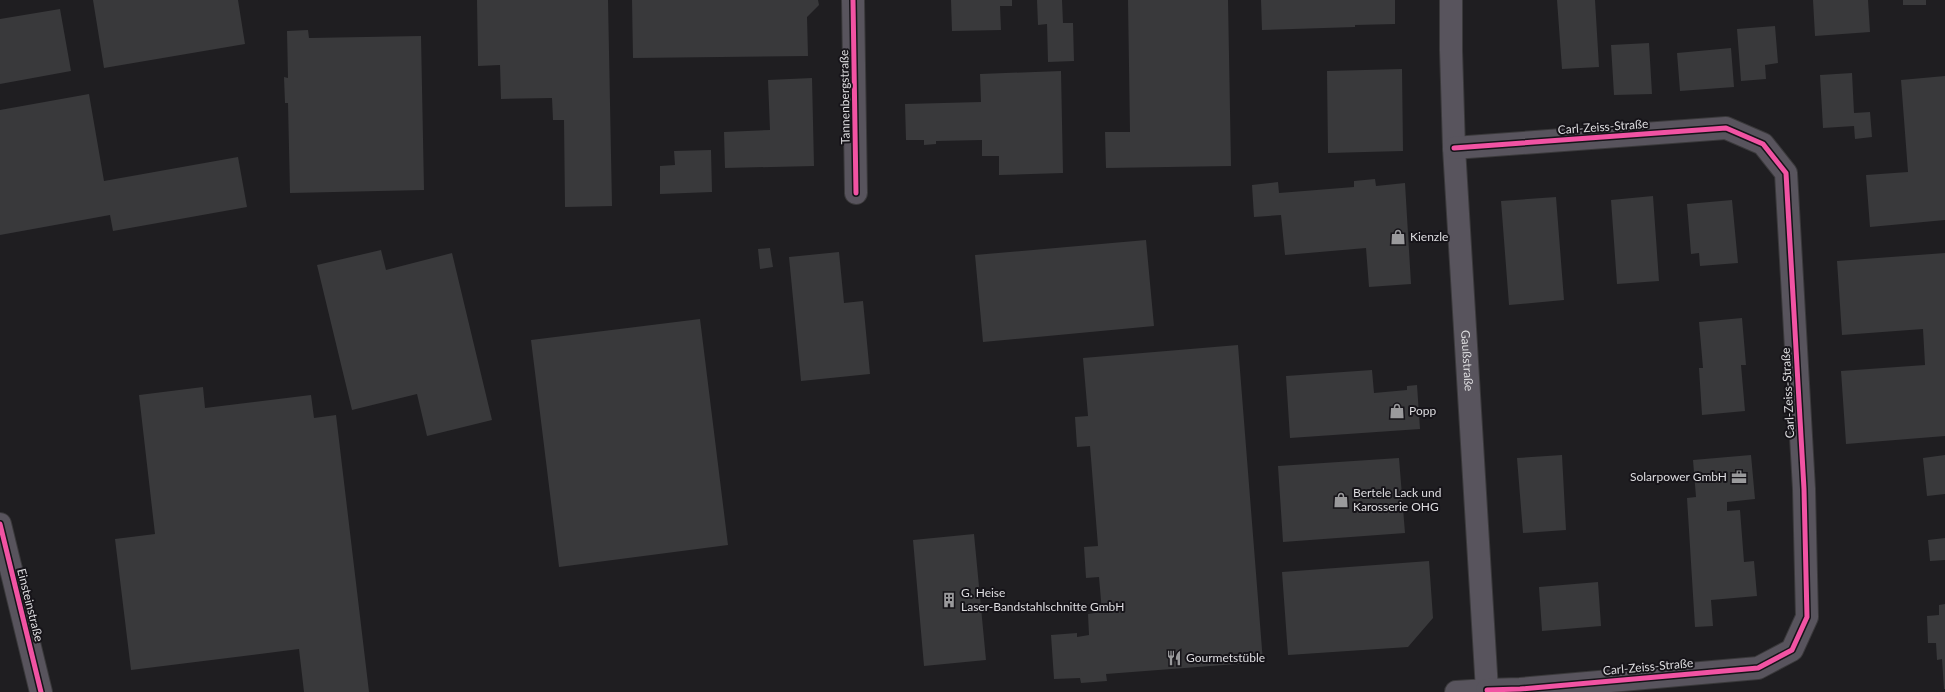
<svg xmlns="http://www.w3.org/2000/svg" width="1945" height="692" font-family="Lato,sans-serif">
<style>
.building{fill:#39393b}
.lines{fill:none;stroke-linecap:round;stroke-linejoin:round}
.minor-casing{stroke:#3a393b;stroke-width:24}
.minor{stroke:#58545d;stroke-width:22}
.cycleway-casing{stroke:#161419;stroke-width:8}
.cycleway{stroke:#f153a3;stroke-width:5}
.labels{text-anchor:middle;stroke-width:4;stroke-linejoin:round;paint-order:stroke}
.street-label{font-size:12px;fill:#dddcdf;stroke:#161419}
.poi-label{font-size:12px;fill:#dddcdf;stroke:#161419;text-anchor:start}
</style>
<rect width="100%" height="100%" fill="#1f1e21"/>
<path class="building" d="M93,0H238L245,44L104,68Z
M477,0H608L612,206L565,207L564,120H553L552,98L501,99L500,65L478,66Z
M632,0H818L819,5L807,17L808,56L633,58Z
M951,0H1012V6H1000L1001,30L952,31Z
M1037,0H1062L1063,23H1073L1074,61L1048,62L1047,24L1038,25Z
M1128,0H1228L1231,166L1106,168L1105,132H1130Z
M1261,0H1395V24L1355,25V27L1262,30Z
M1557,0H1595L1599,67L1562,69Z
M1813,0H1868L1870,32L1815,36Z
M1903,0H1926V5H1903Z
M60,9L71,71L0,84V19Z
M1775,26L1778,63L1765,65L1766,79L1741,81L1737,29Z
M308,30L309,38L421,36L424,190L290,193L288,103H285L284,77L288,78L287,31Z
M1649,43L1652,94L1614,95L1611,45Z
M1731,48L1734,87L1680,91L1677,53Z
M1402,69L1403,151L1328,153L1327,71Z
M1061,71L1063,173L999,175V156H982V140L936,141V144L924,145V140H906L905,104L981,102L980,74Z
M1852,73L1854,113L1870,112L1872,137L1855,139L1854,126L1823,128L1820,75Z
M1945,76V220L1870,227L1866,175L1908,172L1901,80Z
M812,78L814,166L725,168L724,132L770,130L768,80Z
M89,94L104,181L238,157L247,207L113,231L110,215L0,235V110Z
M711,150L712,192L660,194V166L675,165L674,151Z
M1375,179L1376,186L1405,183L1411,284L1369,287L1366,248L1285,255L1281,215L1254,217L1252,185L1278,182L1279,193L1354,187V181Z
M1653,196L1659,281L1617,284L1611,200Z
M1556,197L1564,300L1509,305L1501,201Z
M1732,200L1738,263L1700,266L1699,253L1691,254L1687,204Z
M1146,240L1154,326L983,342L975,255Z
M770,248L773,267L760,269L758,249Z
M381,250L386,270L452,253L492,420L427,436L417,394L352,410L317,265Z
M839,252L844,303L863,301L870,374L801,381L789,257Z
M1945,253V436L1846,444L1841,371L1925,365L1923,329L1842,335L1837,261Z
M1742,318L1746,365H1741L1745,411L1702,415L1699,368H1703L1699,322Z
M700,319L728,545L559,567L531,340Z
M1238,345L1263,662L1106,674L1107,681L1081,683L1080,678L1054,679L1051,635L1077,633V637L1089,635L1088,614L1102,612L1099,577L1086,578L1084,547L1098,546L1090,446L1077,447L1075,417L1088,416L1083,358Z
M1372,370L1374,393L1407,390V386L1417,385L1420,429L1290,438L1286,376Z
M203,387L205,408L311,395L314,418L336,415L369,692H304L299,649L131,670L115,539L155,534L139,395Z
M1562,455L1566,530L1523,533L1517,458Z
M1751,455L1755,499L1727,502V511L1740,510L1744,562L1754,561L1757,596L1711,600L1713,626L1695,627L1687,498L1696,497L1693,460Z
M1945,455V494L1927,496L1923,458Z
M1399,458L1405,533L1283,542L1278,466Z
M974,534L986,660L924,666L913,540Z
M1945,538V560L1930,561L1928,540Z
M1429,561L1433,618L1408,647L1288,655L1282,572Z
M1598,582L1601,626L1542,631L1539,587Z
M1945,604V689H1944L1942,659L1937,660L1936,643H1928L1927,616L1939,615V605Z"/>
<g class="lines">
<g class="minor-casing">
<g id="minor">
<path d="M853,0L856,193"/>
<path id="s1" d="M1451,0V50L1454,148L1487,690L1456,692"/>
<path d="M1454,148L1726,128L1763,144L1786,173L1804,489L1807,617L1792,650L1758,668L1520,689L1487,690"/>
<path d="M0,524L41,692"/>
</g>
</g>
<use href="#minor" class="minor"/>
<g class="cycleway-casing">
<path id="cycleway" d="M853,0L856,193
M1454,148L1726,128L1763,144L1786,173L1804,489L1807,617L1792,650L1758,668L1520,689L1487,690
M0,524L41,692"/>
</g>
<use href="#cycleway" class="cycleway"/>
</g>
<defs>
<g id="shop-bare" transform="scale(1.2)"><path d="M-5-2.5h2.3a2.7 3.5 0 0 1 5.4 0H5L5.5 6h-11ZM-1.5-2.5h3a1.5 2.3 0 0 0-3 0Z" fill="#9a9a9c" stroke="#161419" stroke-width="2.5" paint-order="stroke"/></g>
<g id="office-bare" transform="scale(1.2)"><path d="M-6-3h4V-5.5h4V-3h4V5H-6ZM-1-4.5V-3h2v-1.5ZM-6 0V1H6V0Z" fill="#9a9a9c" stroke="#161419" stroke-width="2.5" paint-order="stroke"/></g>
<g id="building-bare" transform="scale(1.2)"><path d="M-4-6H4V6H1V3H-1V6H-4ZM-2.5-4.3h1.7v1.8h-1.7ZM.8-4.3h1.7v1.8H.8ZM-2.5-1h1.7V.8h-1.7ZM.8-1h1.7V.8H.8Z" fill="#9a9a9c" stroke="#161419" stroke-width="2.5" paint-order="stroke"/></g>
<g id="restaurant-bare" transform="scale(1.2)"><path d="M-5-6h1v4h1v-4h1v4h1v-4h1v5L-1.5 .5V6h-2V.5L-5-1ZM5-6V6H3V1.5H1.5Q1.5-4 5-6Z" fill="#9a9a9c" stroke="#161419" stroke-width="2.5" paint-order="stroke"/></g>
</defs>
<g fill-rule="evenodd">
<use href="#shop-bare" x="1398" y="237"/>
<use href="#shop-bare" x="1397" y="411"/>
<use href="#office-bare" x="1739" y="477"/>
<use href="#shop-bare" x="1341" y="500"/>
<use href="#building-bare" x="949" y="600"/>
<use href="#restaurant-bare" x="1174" y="658"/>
</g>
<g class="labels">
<g class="street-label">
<text transform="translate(845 97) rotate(-91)" y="4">Tannenbergstraße</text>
<text transform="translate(1603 127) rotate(-4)" y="4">Carl-Zeiss-Straße</text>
<text dy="4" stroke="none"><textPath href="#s1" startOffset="361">Gaußstraße</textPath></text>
<text transform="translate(1788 393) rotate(-93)" y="4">Carl-Zeiss-Straße</text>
<text transform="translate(30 605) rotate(76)" y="4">Einsteinstraße</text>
<text transform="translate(1648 667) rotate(-5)" y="4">Carl-Zeiss-Straße</text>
</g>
<g class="poi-label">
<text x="1410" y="241">Kienzle</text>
<text x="1409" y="415">Popp</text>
<text x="1727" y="481" text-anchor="end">Solarpower GmbH</text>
<text x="1353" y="497">Bertele Lack und<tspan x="1353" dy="14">Karosserie OHG</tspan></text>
<text x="961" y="597">G. Heise<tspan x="961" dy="14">Laser-Bandstahlschnitte GmbH</tspan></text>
<text x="1186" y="662">Gourmetstüble</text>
</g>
</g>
</svg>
